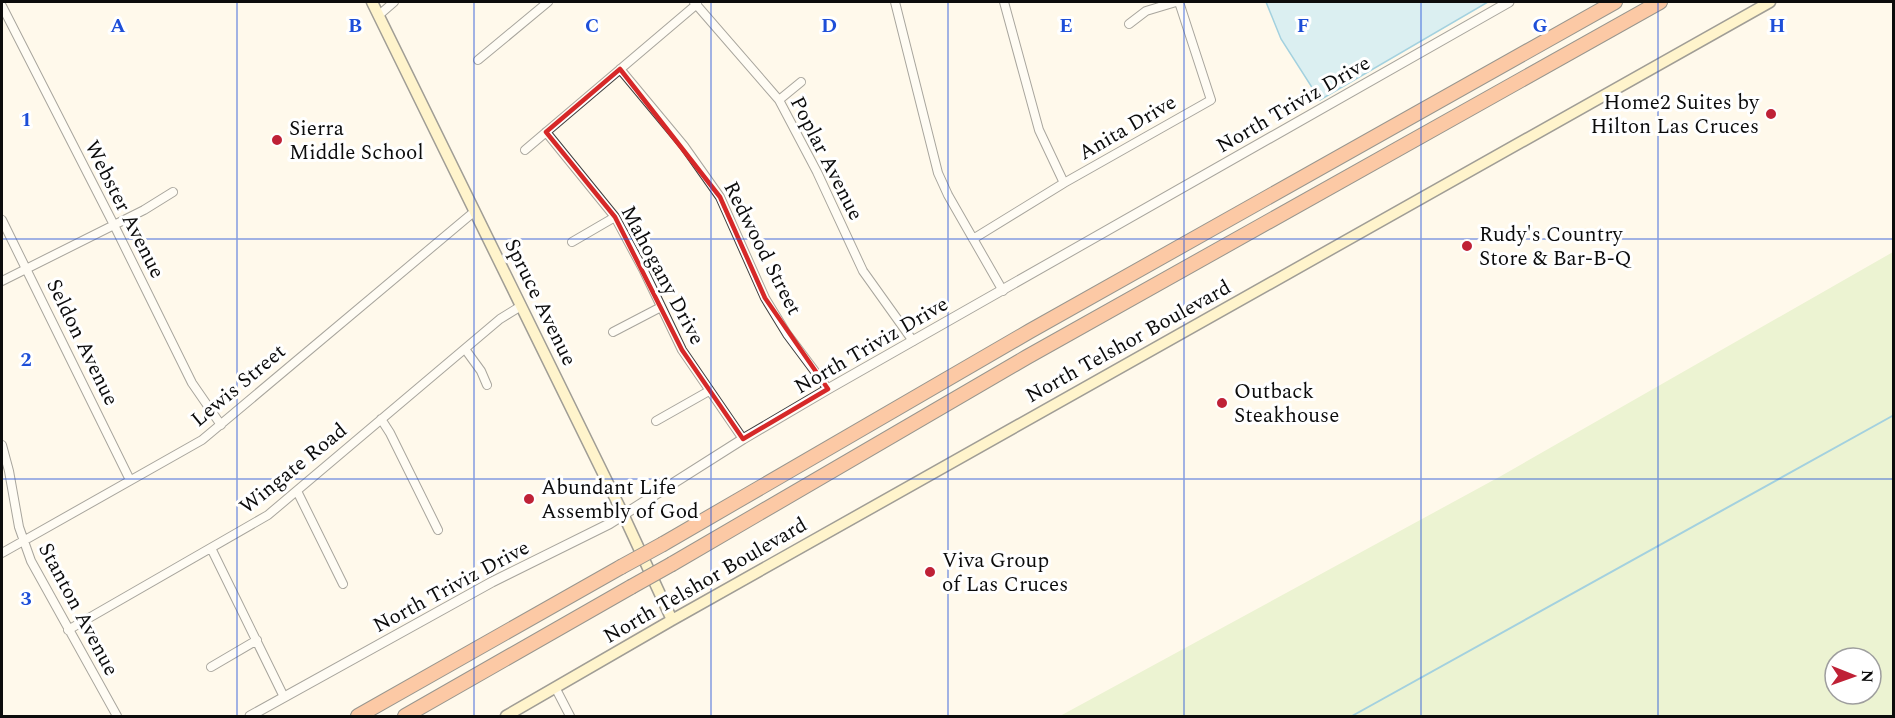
<svg xmlns="http://www.w3.org/2000/svg" width="1895" height="718" font-family="Spectral,serif">
<style>
.green{fill:#d5eab4;fill-rule:evenodd}
.water{fill:#afe3f8;stroke:#349fd0;stroke-width:1.5}
.lines{fill:none;stroke-linecap:round;stroke-linejoin:round}
.stream{stroke:#349fd0;stroke-width:2}
.minor-casing{stroke:#3f3f3f;stroke-width:10}
.tertiary-casing{stroke:#3f3f3f;stroke-width:11}
.secondary-casing{stroke:#2e2e2e;stroke-width:13}
.motorway-casing{stroke:#1d1d1d;stroke-width:16}
.minor{stroke:#fff;stroke-width:8}
.tertiary{stroke:#fff;stroke-width:9}
.secondary{stroke:#ffeea6;stroke-width:10}
.motorway{stroke:#f88f50;stroke-width:14}
.motorway-bridge-casing{stroke:#1d1d1d;stroke-width:16;stroke-linecap:butt}
.motorway-bridge{stroke:#f88f50;stroke-width:14}
.marked{fill:none;stroke:#d62828;stroke-width:4.5;stroke-linejoin:round}
.grid{fill:none;stroke:#1d4ed8;stroke-width:1.5;stroke-opacity:0.55}
.poi-dot{fill:#bf2136;stroke:#fff;stroke-width:2}
.labels{text-anchor:middle;stroke-width:6;stroke-linejoin:round;paint-order:stroke}
.poi-label{font-size:21px;fill:#0c0c0c;stroke:#fff;text-anchor:start}
.street-label{font-size:21px;fill:#0c0c0c;stroke:#fff}
.grid-label{font-size:20px;text-anchor:middle;font-weight:bold;fill:#1d4ed8;stroke:#fff;stroke-width:6;stroke-linejoin:round;paint-order:stroke}
</style>
<rect width="100%" height="100%" fill="#fff9eb"/>
<path class="green" d="M1893,252V716H1060L1501,476ZM1835,658H1871V694H1835Z"/>
<path class="water" d="M1266,2H1488L1320,100L1281,39Z"/>
<g class="lines">
<path class="stream" d="M1352,716L1894,415"/>
<g class="minor-casing">
<path id="minor" d="M694,2L779,100L817,172L863,271L913,341
M895,2L938,173L948,195L1003,291
M1004,2L1039,130L1064,183
M2,6L114,225L192,383L221,425
M379,15L394,2
M1129,24L1146,11L1176,2
M478,60L548,2
M620,69L684,146L720,197L765,298L787,334L828,389
M779,100L801,82
M546,132L615,217L644,271L682,350L743,439
M525,150L697,4
M2,220L130,480
M973,239L1064,183L1211,100L1179,2
M572,242L615,217
M2,281L144,210L173,192
M613,332L661,307
M465,349L481,371L487,385
M381,419L390,433L438,530
M656,421L709,391
M2,445L9,471L19,527L31,561L117,716
M297,491L343,584
M211,548L284,697
M2,553L202,440L475,211
M68,630L268,515L500,319L521,306
M211,667L257,640
M556,689L570,716"/>
</g>
<g class="tertiary-casing">
<path id="tertiary" d="M250,716L492,582L609,524L743,439L828,389L1509,2"/>
</g>
<g class="secondary-casing">
<path id="secondary" d="M372,2L623,514L672,620
M506,716L672,620L1770,2"/>
</g>
<g class="motorway-casing">
<path id="motorway" d="M663,544L1030,331L1615,2
M672,564L1027,357L1660,2
M358,716L621,567
M405,716L631,587"/>
</g>
<use href="#minor" class="minor"/>
<use href="#tertiary" class="tertiary"/>
<use href="#secondary" class="secondary"/>
<use href="#motorway" class="motorway"/>
<g class="motorway-bridge-casing">
<path id="motorway-bridge" d="M621,567L663,544
M631,587L672,564"/>
</g>
<use href="#motorway-bridge" class="motorway-bridge"/>
</g>
<path d="M0 0H1895V718H0ZM620,69L720,197L765,298L828,389L743,439L682,350L615,217L546,132Z" fill="#fff9eb" fill-opacity=".55" fill-rule="evenodd"/>
<path class="marked" d="M620,69L720,197L765,298L828,389L743,439L682,350L615,217L546,132Z"/>
<path class="grid" d="M237,2V716M474,2V716M711,2V716M948,2V716M1184,2V716M1421,2V716M1658,2V716M2,239H1894M2,479H1894"/>
<g class="poi-dot">
<circle cx="1771" cy="114" r="6"/>
<circle cx="277" cy="140" r="6"/>
<circle cx="1467" cy="246" r="6"/>
<circle cx="1222" cy="403" r="6"/>
<circle cx="529" cy="499" r="6"/>
<circle cx="930" cy="572" r="6"/>
</g>
<g class="labels">
<g class="poi-label">
<text x="1759" y="109" text-anchor="end">Home2 Suites by<tspan x="1759" dy="24">Hilton Las Cruces</tspan></text>
<text x="289" y="135">Sierra<tspan x="289" dy="24">Middle School</tspan></text>
<text x="1479" y="241">Rudy's Country<tspan x="1479" dy="24">Store &amp; Bar-B-Q</tspan></text>
<text x="1234" y="398">Outback<tspan x="1234" dy="24">Steakhouse</tspan></text>
<text x="541" y="494">Abundant Life<tspan x="541" dy="24">Assembly of God</tspan></text>
<text x="942" y="567">Viva Group<tspan x="942" dy="24">of Las Cruces</tspan></text>
</g>
<g class="street-label">
<text transform="translate(1293 104) rotate(-30)" y="7">North Triviz Drive</text>
<text transform="translate(1127 127) rotate(-30)" y="7">Anita Drive</text>
<text transform="translate(827 158) rotate(63)" y="7">Poplar Avenue</text>
<text transform="translate(125 209) rotate(63)" y="7">Webster Avenue</text>
<text transform="translate(763 248) rotate(63)" y="7">Redwood Street</text>
<text transform="translate(663 275) rotate(62)" y="7">Mahogany Drive</text>
<text transform="translate(541 302) rotate(64)" y="7">Spruce Avenue</text>
<text transform="translate(1128 341) rotate(-29)" y="7">North Telshor Boulevard</text>
<text transform="translate(83 342) rotate(64)" y="7">Seldon Avenue</text>
<text transform="translate(871 345) rotate(-30)" y="7">North Triviz Drive</text>
<text transform="translate(238 385) rotate(-40)" y="7">Lewis Street</text>
<text transform="translate(293 468) rotate(-39)" y="7">Wingate Road</text>
<text transform="translate(705 580) rotate(-30)" y="7">North Telshor Boulevard</text>
<text transform="translate(451 586) rotate(-28)" y="7">North Triviz Drive</text>
<text transform="translate(79 609) rotate(62)" y="7">Stanton Avenue</text>
</g>
</g>
<g class="grid-label">
<text x="118" y="32">A</text>
<text x="355" y="32">B</text>
<text x="592" y="32">C</text>
<text x="829" y="32">D</text>
<text x="1066" y="32">E</text>
<text x="1303" y="32">F</text>
<text x="1540" y="32">G</text>
<text x="1777" y="32">H</text>
<text x="26" y="126">1</text>
<text x="26" y="366">2</text>
<text x="26" y="605">3</text>
</g>
<rect width="1895" height="718" fill="none" stroke="#0c0c0c" stroke-width="6"/>
<g transform="translate(1853 676) rotate(91)"><circle r="28" fill="#ffffff" stroke="#9e9e9e" stroke-width="1.5"/>
<path d="M0-4.5L10 22L0 15L-10 22Z" fill="#bf2136"/>
<text y="-9" font-size="16" font-weight="bold" text-anchor="middle" fill="#0c0c0c">N</text>
</g>
</svg>
